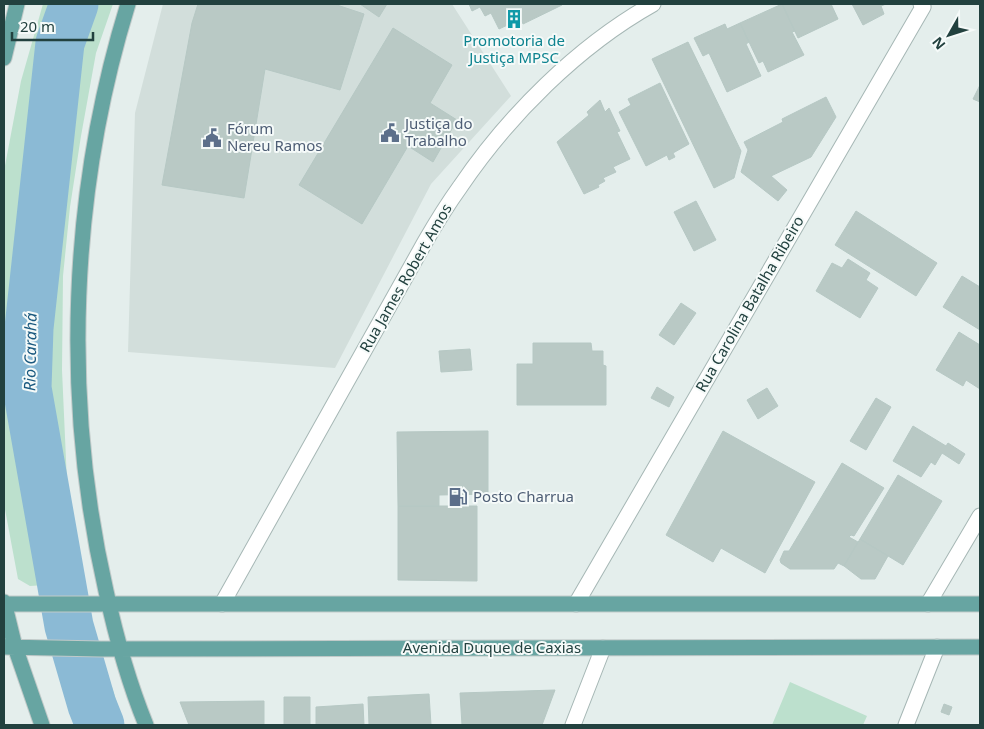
<svg xmlns="http://www.w3.org/2000/svg" width="984" height="729" font-family="'Noto Sans',sans-serif">
<style>
.built{fill:#d2dedb}
.green{fill:#bce0cd}
.lines{fill:none;stroke-linecap:round;stroke-linejoin:round}
.river{stroke:#8bbad5;stroke-width:49}
.building{fill:#b9c9c5;stroke:#b6c8c4}
.minor-casing{stroke:#a6b7b5;stroke-width:17}
.major-casing{stroke:#c1cac9;stroke-width:17}
.minor{stroke:#fff;stroke-width:15}
.major{stroke:#67a5a2;stroke-width:15}
.labels{text-anchor:middle;stroke-width:4;stroke-linejoin:round;paint-order:stroke}
.culture-label{font-size:15px;fill:#0d838f;stroke:#f5faf9}
.service-label{font-size:15px;fill:#4e5e75;stroke:#f5faf9;text-anchor:start}
.street-label{font-size:15px;fill:#22413f;stroke:#f5faf9}
.water-label{font-size:16px;font-style:italic;fill:#1a597f;stroke:#f5faf9}
</style>
<rect width="100%" height="100%" fill="#e4eeec"/>
<path class="built" d="M163,4H452L511,96L431,184L335,368L128,352L135,113Z"/>
<path class="green" d="M43,4H113L96,53L81,136L70,207L63,276L62,370L67,482L74,547V571L71,578L60,584L30,586L18,579L4,504V171L21,81Z
M790,682L867,716L863,725H772Z
M61,684L112,687L124,725H74Z"/>
<g class="lines">
<path class="river" d="M74,4L60,43L29,328L27,388L69,626L92,705L100,725"/>
</g>
<path class="building" d="M198,4H334L364,14L340,90L265,69L244,198L162,185L192,23Z
M360,4H387L379,17Z
M469,4H562V5L523,24L522,21L515,24L514,22L499,29L491,13L485,16L480,7L472,11Z
M782,4H831L838,19L798,38Z
M782,4L795,31L792,32L804,55L768,72L763,61L759,63L740,23Z
M852,4H886L881,6L884,14L863,25Z
M740,23L749,42L746,44L761,76L727,92L709,53L703,56L694,38L725,24L727,29Z
M393,28L452,65L430,103L457,120L433,162L408,146L362,224L299,185Z
M688,42L741,151L734,178L714,188L652,59Z
M660,83L689,144L673,153L675,157L669,160L667,155L646,166L619,112L631,105L628,99Z
M980,85V102L973,99Z
M826,97L836,117L811,157L771,176L787,190L778,201L741,172L748,150L744,142L783,122L782,119Z
M600,100L605,112L609,108L620,131L617,132L630,159L613,167L616,172L603,178L605,181L598,185L599,187L584,194L557,142L589,115L587,112Z
M696,201L716,240L694,251L674,212Z
M856,211L937,263L916,296L835,245Z
M848,259L870,273L866,280L878,288L860,318L816,291L832,263L842,268Z
M962,276L980,287V330L943,307Z
M681,303L696,313L674,345L659,335Z
M959,332L980,345V389L966,380L963,386L936,370Z
M533,343H591L592,351H603V365L606,366V405H517V364H533Z
M470,349L472,370L441,372L439,351Z
M657,387L674,397L669,407L651,398Z
M767,388L778,406L758,419L747,400Z
M876,398L891,407L866,450L850,441Z
M913,426L946,446L948,443L965,454L959,464L942,453L935,465L931,462L921,477L893,461Z
M488,431V494L439,495V506H398L397,432Z
M723,431L815,482L765,573L721,548L713,562L666,535Z
M842,463L884,488L854,536L851,535L849,537L858,542L844,566L838,563L834,569H790L781,563L780,560L784,551H789Z
M898,475L942,501L903,565L860,539Z
M398,506H477V581L398,580Z
M860,539L888,556L875,579H861L844,566Z
M555,690L542,725H462L460,693Z
M429,694L431,725H369L368,697Z
M284,697H310V725H284Z
M264,701V725H189L180,702Z
M363,704L364,725H316V707Z
M944,704L952,707L949,715L941,712Z"/>
<g class="lines">
<g class="minor-casing">
<path id="minor" d="M222,604L425,242C436,223 447,205 460,187C508,116 578,46 653,4
M576,604L923,7L921,4
M928,604L980,516
M573,725L603,648
M906,725L937,647"/>
</g>
<g class="major-casing">
<path id="major" d="M128,4C70,192 62,399 106,591C116,637 128,681 146,725
M4,58L17,4
M4,602L15,647L42,725
M4,604H980
M4,647L101,649L980,647"/>
</g>
<use href="#minor" class="minor"/>
<use href="#major" class="major"/>
</g>
<defs>
<g id="building-bare" transform="scale(1.5)"><path d="M-4-6H4V6H1V3H-1V6H-4ZM-2.5-4.3h1.7v1.8h-1.7ZM.8-4.3h1.7v1.8H.8ZM-2.5-1h1.7V.8h-1.7ZM.8-1h1.7V.8H.8Z" fill="#0f9aa8" stroke="#f5faf9" stroke-width="2.5" paint-order="stroke"/></g>
<g id="civic-bare" transform="scale(1.5)"><path d="M-.6-6.5H3V-4.5H.6V-3L4-1V1h2V6H-6V1h2V-1L-.6-3ZM-1.2 2.5V6h2.4V2.5Z" fill="#5c6f8a" stroke="#f5faf9" stroke-width="2.5" paint-order="stroke"/></g>
<g id="fuel-bare" transform="scale(1.5)"><path d="M-5.5-6h7V0h2V4h1.3V-2.5L3-4.5l.8-.8L6-3V5H2.5V1h-1V6h-7ZM-4.2-4.7v3.2H.2V-4.7Z" fill="#5c6f8a" stroke="#f5faf9" stroke-width="2.5" paint-order="stroke"/></g>
</defs>
<g fill-rule="evenodd">
<use href="#building-bare" x="514" y="19"/>
<use href="#civic-bare" x="390" y="133"/>
<use href="#civic-bare" x="212" y="138"/>
<use href="#fuel-bare" x="458" y="497"/>
</g>
<g class="labels">
<g class="culture-label">
<text x="514" y="46">Promotoria de<tspan x="514" dy="17">Justiça MPSC</tspan></text>
</g>
<g class="service-label">
<text x="405" y="129">Justiça do<tspan x="405" dy="17">Trabalho</tspan></text>
<text x="227" y="134">Fórum<tspan x="227" dy="17">Nereu Ramos</tspan></text>
<text x="473" y="502">Posto Charrua</text>
</g>
<g class="street-label">
<text transform="translate(406 278) rotate(-60)" y="5">Rua James Robert Amos</text>
<text transform="translate(750 304) rotate(-60)" y="5">Rua Carolina Batalha Ribeiro</text>
<text x="492" y="653">Avenida Duque de Caxias</text>
</g>
<g class="water-label">
<text transform="translate(30 352) rotate(-89)" y="6">Rio Carahá</text>
</g>
</g>
<rect width="984" height="729" fill="none" stroke="#22413f" stroke-width="10"/>
<g transform="translate(949 35) rotate(231)" stroke="#f5faf9" stroke-width="4" paint-order="stroke">
<path d="M0-4L9 19L0 12L-9 19Z" fill="#22413f"/>
<text y="-8" font-size="14" font-weight="bold" text-anchor="middle" fill="#22413f">N</text>
</g>
<path d="M12 32v8h81v-8" fill="none" stroke="#22413f" stroke-width="2.5"/>
<text x="20" y="32" font-size="15" fill="#22413f" stroke="#f5faf9" stroke-width="4" paint-order="stroke">20 m</text>
</svg>
